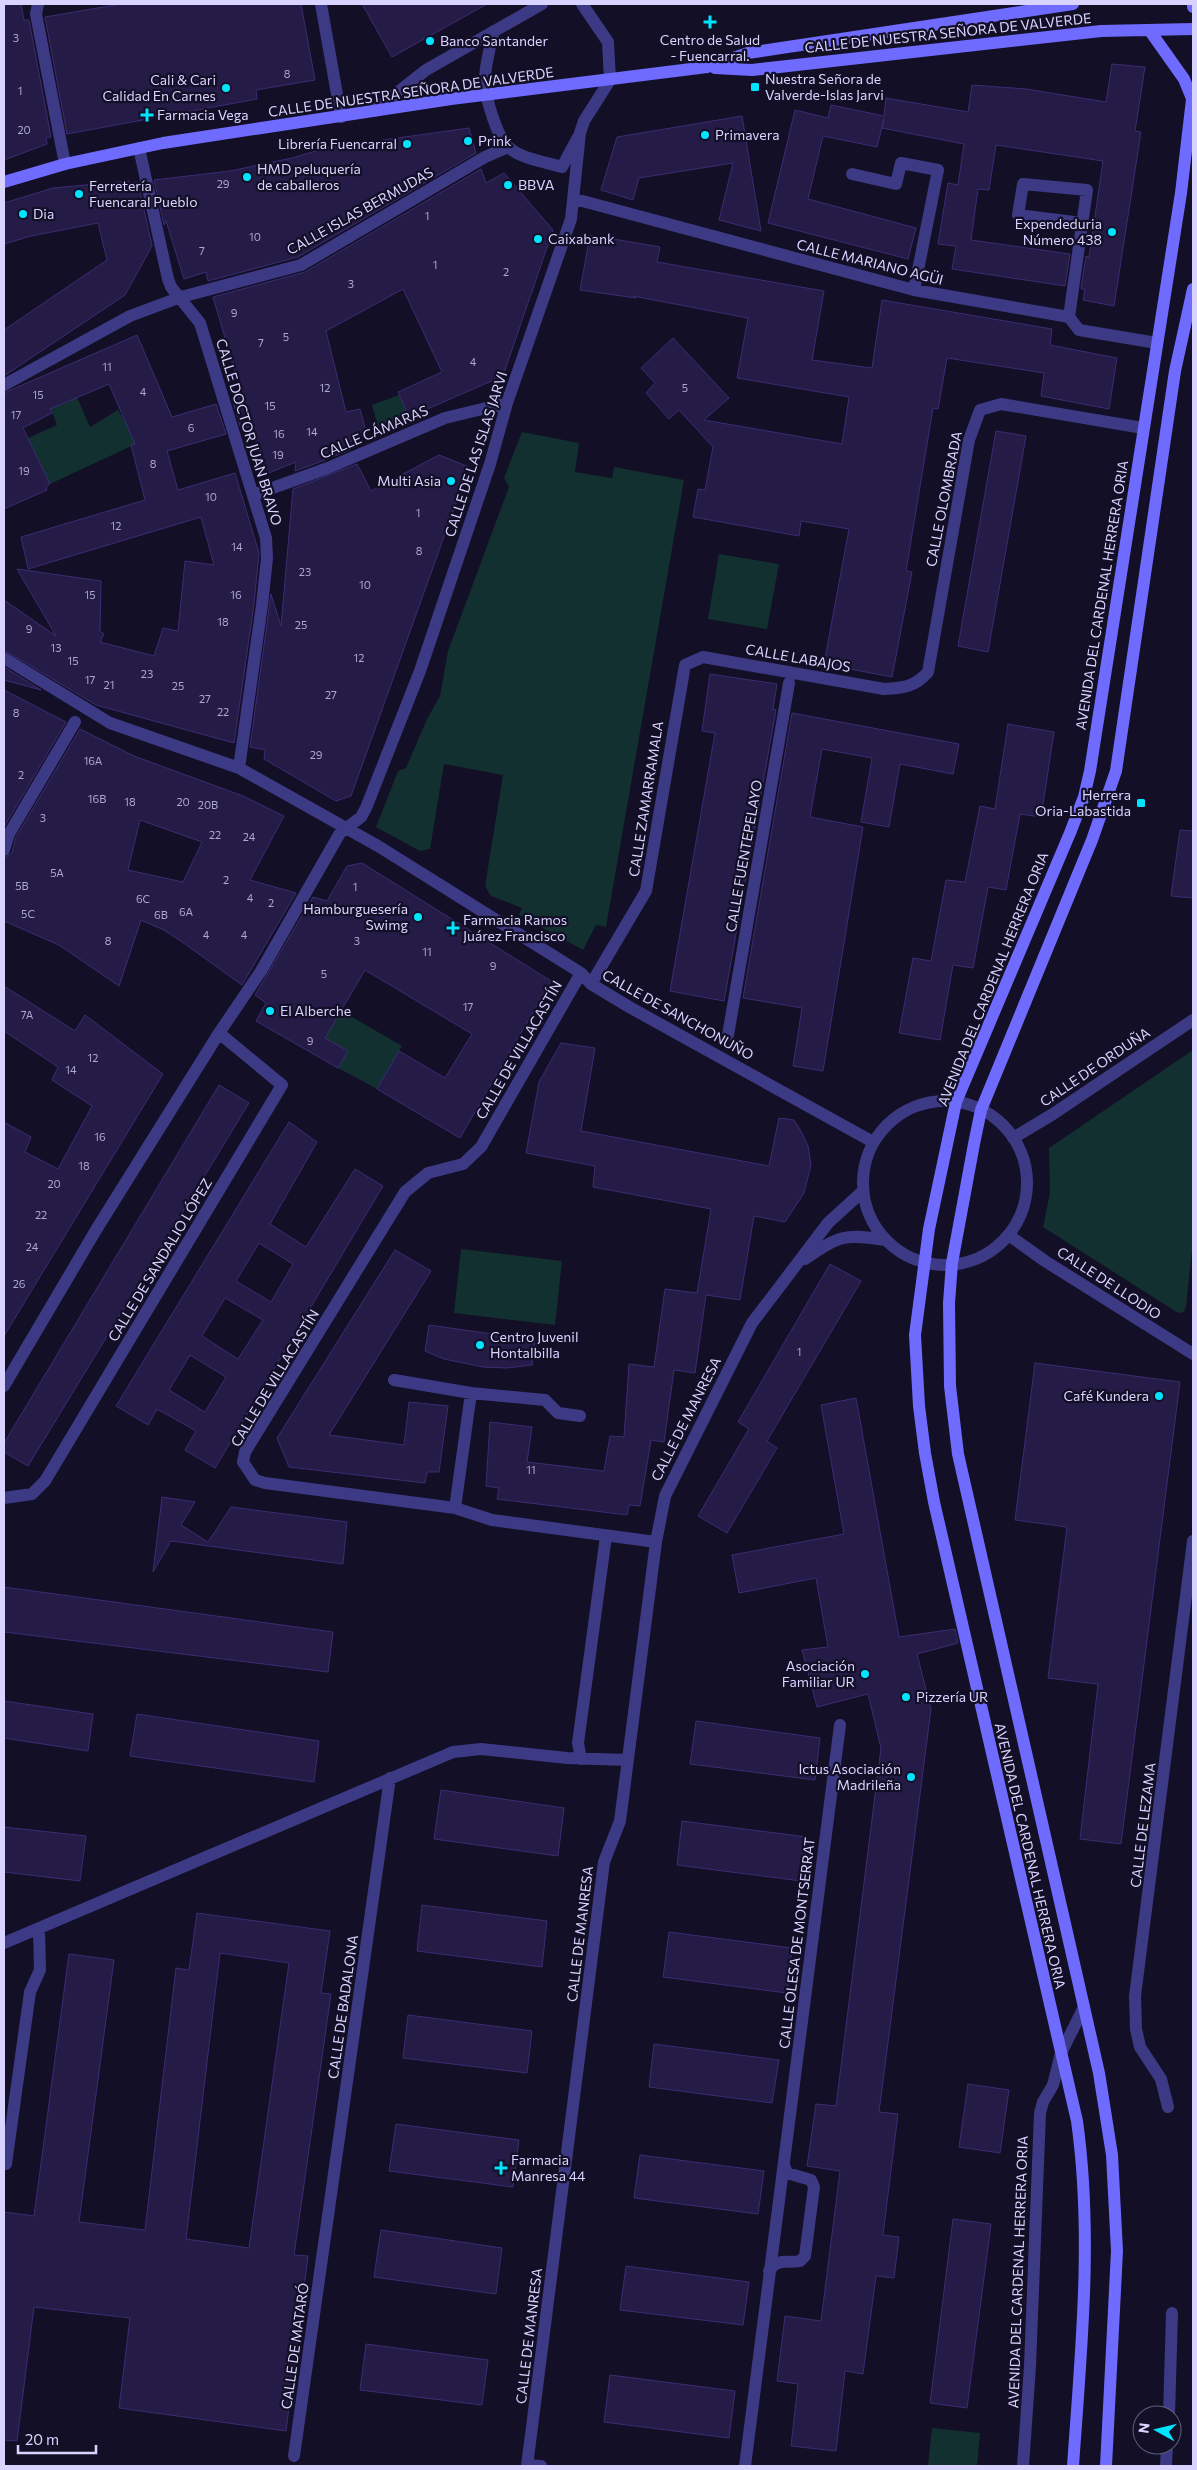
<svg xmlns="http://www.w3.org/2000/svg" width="1197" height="2470" font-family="Commissioner,sans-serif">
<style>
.green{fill:#12302f}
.building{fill:#241b47;stroke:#3b2d73;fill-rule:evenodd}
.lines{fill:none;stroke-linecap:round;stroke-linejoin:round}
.street{stroke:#3d3a85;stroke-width:12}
.secondary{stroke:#6f6bff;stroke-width:12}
.poi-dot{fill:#00e5ff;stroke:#130f26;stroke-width:2}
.labels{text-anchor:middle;stroke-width:4.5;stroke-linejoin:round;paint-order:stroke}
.number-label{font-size:11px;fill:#aca6d1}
.street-label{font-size:14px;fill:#d9d4ff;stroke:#130f26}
.poi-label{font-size:14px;fill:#d9d4ff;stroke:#130f26;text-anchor:start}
</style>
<rect width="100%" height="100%" fill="#130f26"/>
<path class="green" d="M64,367L90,427L118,410L138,443L50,484L28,438L57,425L40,380Z
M399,395L409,417L379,430L372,405Z
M522,432L579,443L575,472L612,478L614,467L684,480L606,927L596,925L583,950L519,915L522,908L491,896L485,886L503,775L444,764L430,849L420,851L376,827L398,771L406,768L427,719L440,696L448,651L509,487L504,478Z
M719,554L779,564L767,629L708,619Z
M328,1003L402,1046L377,1089L338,1068L347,1051L312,1031Z
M1193,1050V1239L1186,1307L1184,1312L1178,1313L1043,1227L1050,1193L1049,1148Z
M461,1249L562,1261L555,1325L454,1313Z
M932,2428L980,2433L977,2466H928Z"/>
<path class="building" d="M4,4H21L24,20H29L51,137L46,138L47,144L4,160Z
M121,4H301L315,80L256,90L257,99L67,134L45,17Z
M362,4H487L392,57Z
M1112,64L1145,67L1135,131L1141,132L1114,306L1083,300L1085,289H1081L1086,256L1089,257L1103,161L996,145L989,190L978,189L971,240L1070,254L1065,286L952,269L956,246L938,244L948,183L958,185L964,144L882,128L884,119L877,147L823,136L808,199L916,228L908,259L768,223L795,110L828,118L831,105L884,116L886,98L968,112L972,85L1026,89L1106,102Z
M742,116L761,231L719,220L733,163L639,178L633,200L601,190L617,137Z
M469,128L476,153L298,257L208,281L206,272L184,279L166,221L164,225L154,180L230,171L292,158L326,148Z
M481,169L486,183L504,173L553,230L503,376L409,417L398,392L442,372L403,289L326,331L346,412L360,409L367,435L346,443L350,450L325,460L295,471L296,462L266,474L251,426L241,429L232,399L242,396L213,297L305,272Z
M129,181V183L138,182L152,246L125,295L4,376V330L107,260L98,223L31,236L4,244V203L53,188Z
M590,235L660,247L657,262L824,291L812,360L872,368L882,300L1052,329L1050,345L1117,358L1109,409L1041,396L1044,373L947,358L938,409L933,408L906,571L912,572L892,677L824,664L849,529L801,521L799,536L693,517L698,489L705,490L713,447L679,410L669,419L646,393L655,383L641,368L673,338L729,398L704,420L842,444L849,397L737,378L748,318L633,296L636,298L580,290Z
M137,335L172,417L216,404L226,434L167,451L178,490L235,473L259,553L254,604L234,743L96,705L4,650V600L56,636L17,569L101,581L100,631L104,634L100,642L154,656L163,628L178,631L185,561L214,565L201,517L28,569L21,537L145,500L131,445L135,444L109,384L50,409L52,413L23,428L50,484L46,487L47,490L4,509V393Z
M996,431L1026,436L988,652L958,646Z
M439,455L469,467L351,796L336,801L264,759L265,750L250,747L271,594L281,626L293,489L357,464L371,491Z
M4,667L41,690L4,680Z
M710,674L777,684L773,709L776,710L724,1001L670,991L715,733L702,731Z
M4,690L66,722L4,827Z
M792,713L959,744L953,774L900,764L889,827L861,822L872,758L822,749L810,817L863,827L823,1071L793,1066L802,1008L743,998Z
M1008,724L1054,732L1041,817L1020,814L1006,890L988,887L973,968L953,965L940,1040L899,1033L913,958L931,961L946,880L965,882L980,806L995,809Z
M80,729L134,756L243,796L284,816L250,880L296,893L242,985L185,944L164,930L141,920L119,986L59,945L4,921V858L12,853L16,837ZM140,820L202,842L183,882L128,870Z
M1180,830L1193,831V898L1171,896Z
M362,863L551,981L460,1138L377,1089L399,1051L445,1078L472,1034L365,970L325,1038L348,1051L338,1068L256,1021L266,1003L255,995L313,897L327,901L347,866Z
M4,986L75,1031L85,1015L163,1074L4,1336V1122L31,1137L25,1152L58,1169L92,1106L52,1080L58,1067L4,1031Z
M561,1043L595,1048L581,1131L769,1166L779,1118L794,1120L801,1131L808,1146L811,1165L804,1193L785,1222L754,1216L740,1300L706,1295L695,1373L674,1370L664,1442L651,1440L640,1506L629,1505L627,1515L497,1499L499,1488L486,1486L490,1422L532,1427L527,1462L604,1471L610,1436L624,1437L629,1364L654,1367L665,1289L697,1293L711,1209L593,1187L595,1166L526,1153L539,1082Z
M219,1085L249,1103L28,1466L4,1452V1443Z
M289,1122L317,1142L270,1224L306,1247L355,1169L383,1186L215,1468L185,1450L196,1431L157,1409L148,1425L116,1406ZM259,1243L293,1264L271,1302L236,1281ZM225,1298L263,1320L238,1359L202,1336ZM190,1355L226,1377L205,1412L169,1390Z
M395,1250L431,1271L329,1435L404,1445L409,1402L448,1406L439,1472H427L425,1483L289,1467L277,1438Z
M830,1264L861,1281L767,1441L777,1448L727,1533L698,1516L749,1429L738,1422Z
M429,1325L535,1340L532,1365L507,1368L483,1367L444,1359L425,1351Z
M1035,1363L1180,1382L1121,1844L1080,1839L1098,1684L1048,1678L1067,1527L1015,1520Z
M856,1398L899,1637L955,1629L958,1643L917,1654L931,1709L879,2112L898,2114L883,2235L899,2237L894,2278L876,2276L863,2374L845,2371L836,2451L791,2446L798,2384L777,2381L785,2316L821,2321L840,2171L807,2166L816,2104L836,2106L881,1748L868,1694L817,1707L802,1650L828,1647L816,1578L739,1593L732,1555L844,1534L821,1405Z
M162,1497L195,1502L181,1525L208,1542L231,1507L347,1522L343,1564L171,1541L153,1572Z
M4,1587L333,1632L328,1672L4,1632Z
M4,1701L93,1714L88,1751L4,1738Z
M137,1714L319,1741L314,1782L130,1756Z
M696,1721L820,1738L815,1780L690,1764Z
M441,1790L564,1808L558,1856L434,1839Z
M682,1821L807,1837L801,1881L677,1865Z
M4,1827L86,1836L80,1881L4,1872Z
M422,1905L547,1921L542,1967L417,1951Z
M197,1913L330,1931L321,1993L331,1994L294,2255L308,2256L286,2431L119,2408L130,2318L34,2307L17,2441L4,2440V2212L34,2216L69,1954L114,1960L79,2222L145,2230L176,1968L189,1970ZM220,1953L289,1963L249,2248L186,2239Z
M669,1932L792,1948L787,1993L663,1977Z
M408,2015L532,2031L527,2073L403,2058Z
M654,2044L779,2060L772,2103L649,2087Z
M968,2084L1009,2090L1000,2153L959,2147Z
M396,2124L519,2140L513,2187L389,2171Z
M640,2155L764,2171L758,2214L634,2198Z
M953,2219L991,2224L967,2408L930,2403Z
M381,2230L502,2248L496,2294L374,2277Z
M626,2266L749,2282L743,2325L620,2310Z
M366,2344L488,2360L482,2405L360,2390Z
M610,2375L735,2391L729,2438L604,2422Z"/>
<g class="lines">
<path class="street" d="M38,4L36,14L65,164
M321,4L341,117
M494,31C485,67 480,82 493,118C496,127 501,139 507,146C520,159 545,162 562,167L578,137
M374,111L426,70L542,4
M139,148L168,279L171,287L200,323L266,538L267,558L262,605L239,768
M852,174L896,184L901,163L938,170L914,290
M575,199L914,290L1069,317L1079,330L1157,343
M1069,317L1087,190L1023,184L1018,215L1082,223
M4,385L130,316L181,297L301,265L485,157L508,147
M253,495L328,468L445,418L507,403
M4,658L110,723L239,768L378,846L581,973L591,984L631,1008L873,1142
M4,850L9,834L75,722
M581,973L481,1147L463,1164L428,1173L405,1192L245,1452L243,1462L255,1480L265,1483L455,1508L492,1520L656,1542
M591,984L646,891L685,665L703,657L884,689C903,688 915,687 928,672L969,440L980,410L1001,404L1143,428
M728,1035L789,683
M863 1183a82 82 0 1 1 164 0a82 82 0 1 1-164 0Z
M1013,1138L1053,1114L1193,1020
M1010,1236L1045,1261L1193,1354
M805,1259C839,1236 844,1233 885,1240
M394,1380L471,1393L545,1400L558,1413L580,1416
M4,1386L96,1230L219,1033L261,971L340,833L361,817L366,808L420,671L490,464L507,403L571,219L580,133L584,121L610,80L608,42L582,4
M4,1498L32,1494L45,1481L282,1085L219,1033
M455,1508L471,1393
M581,1759L578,1743L606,1536
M4,1943L453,1752L481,1749L567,1758L628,1760
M1168,2107L1161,2079L1140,2047L1136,2029L1135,1996L1193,1541
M6,2164L30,1992L40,1970L39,1929
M769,2271C779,2257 786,2264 800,2261L805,2256L814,2187L811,2180L787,2173L784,2165
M1169,2415L1172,2313
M294,2456L390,1778
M527,2465L541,2466
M527,2466L604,1862L620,1821L656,1542L665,1496L752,1323L828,1223L863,1191
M745,2466L840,1725
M1023,2466L1030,2366L1040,2113L1043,2102L1053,2085L1061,2053L1084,2007
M1166,2466L1167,2445"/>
<path class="secondary" d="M1193,4V7
M1150,31L1184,79L1193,101
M715,68L752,70L1101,31L1193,29
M4,182L65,164L163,143L451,99L707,67L748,53L1073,4
M1073,2466C1081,2351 1093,2236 1077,2121L934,1502L925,1453L919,1406L915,1335L929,1229L956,1102L1070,833L1084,797L1090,771L1181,193L1193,91
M1106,2466L1117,2251L1112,2155L1099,2073L958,1454L950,1386L949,1303L952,1263L974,1144L981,1110L1092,840L1116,771L1175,371L1193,289"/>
</g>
<g class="poi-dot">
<path d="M707.5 14.5h5v5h5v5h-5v5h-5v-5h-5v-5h5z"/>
<circle cx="430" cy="41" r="5"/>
<rect x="750" y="82" width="10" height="10" rx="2.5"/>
<circle cx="226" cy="88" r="5"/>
<path d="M144.5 107.5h5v5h5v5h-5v5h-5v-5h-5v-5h5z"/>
<circle cx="705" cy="135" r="5"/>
<circle cx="468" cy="141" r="5"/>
<circle cx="407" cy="144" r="5"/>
<circle cx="247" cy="177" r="5"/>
<circle cx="508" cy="185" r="5"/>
<circle cx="79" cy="194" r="5"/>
<circle cx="23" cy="214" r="5"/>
<circle cx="1112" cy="232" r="5"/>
<circle cx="538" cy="239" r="5"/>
<circle cx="451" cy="481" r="5"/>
<rect x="1136" y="798" width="10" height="10" rx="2.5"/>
<circle cx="418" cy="917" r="5"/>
<path d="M450.5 920.5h5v5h5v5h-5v5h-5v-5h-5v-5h5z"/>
<circle cx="270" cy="1011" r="5"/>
<circle cx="480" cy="1345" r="5"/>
<circle cx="1159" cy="1396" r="5"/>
<circle cx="865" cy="1674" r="5"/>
<circle cx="906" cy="1697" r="5"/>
<circle cx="911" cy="1777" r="5"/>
<path d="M498.5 2160.5h5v5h5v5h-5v5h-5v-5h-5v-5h5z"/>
</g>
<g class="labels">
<g class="number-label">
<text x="16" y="42">3</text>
<text x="287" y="78">8</text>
<text x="20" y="95">1</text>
<text x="24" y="134">20</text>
<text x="223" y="188">29</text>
<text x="427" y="220">1</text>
<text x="255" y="241">10</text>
<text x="202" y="255">7</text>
<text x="435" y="269">1</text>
<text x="506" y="276">2</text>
<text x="351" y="288">3</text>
<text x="234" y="317">9</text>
<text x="286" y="341">5</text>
<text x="261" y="347">7</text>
<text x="473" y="366">4</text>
<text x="107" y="371">11</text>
<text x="325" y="392">12</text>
<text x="685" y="392">5</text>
<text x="143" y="396">4</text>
<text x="38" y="399">15</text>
<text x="270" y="410">15</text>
<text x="16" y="419">17</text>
<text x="191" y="432">6</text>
<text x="312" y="436">14</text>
<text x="279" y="438">16</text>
<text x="278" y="459">19</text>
<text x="153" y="468">8</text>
<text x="24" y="475">19</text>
<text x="211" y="501">10</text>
<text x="418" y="517">1</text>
<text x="116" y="530">12</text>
<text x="237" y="551">14</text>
<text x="419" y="555">8</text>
<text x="305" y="576">23</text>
<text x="365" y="589">10</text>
<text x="90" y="599">15</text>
<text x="236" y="599">16</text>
<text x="223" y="626">18</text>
<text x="301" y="629">25</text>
<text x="29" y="633">9</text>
<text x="56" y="652">13</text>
<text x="359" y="662">12</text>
<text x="73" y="665">15</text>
<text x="147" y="678">23</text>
<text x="90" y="684">17</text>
<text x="109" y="689">21</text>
<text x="178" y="690">25</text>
<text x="331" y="699">27</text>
<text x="205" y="703">27</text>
<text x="223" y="716">22</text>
<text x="16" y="717">8</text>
<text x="316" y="759">29</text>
<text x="93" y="765">16A</text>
<text x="21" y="779">2</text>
<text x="97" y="803">16B</text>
<text x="130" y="806">18</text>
<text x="183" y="806">20</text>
<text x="208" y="809">20B</text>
<text x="43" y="822">3</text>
<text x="215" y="839">22</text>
<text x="249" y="841">24</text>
<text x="57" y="877">5A</text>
<text x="226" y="884">2</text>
<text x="22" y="890">5B</text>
<text x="355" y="891">1</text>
<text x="250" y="902">4</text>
<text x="143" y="903">6C</text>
<text x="271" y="907">2</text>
<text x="186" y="916">6A</text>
<text x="28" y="918">5C</text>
<text x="161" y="919">6B</text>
<text x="206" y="939">4</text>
<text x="244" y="939">4</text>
<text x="108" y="945">8</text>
<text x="357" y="945">3</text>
<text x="427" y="956">11</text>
<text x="493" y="970">9</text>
<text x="324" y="978">5</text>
<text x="468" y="1011">17</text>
<text x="27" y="1019">7A</text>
<text x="310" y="1045">9</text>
<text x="93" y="1062">12</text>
<text x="71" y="1074">14</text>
<text x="100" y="1141">16</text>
<text x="84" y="1170">18</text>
<text x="54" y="1188">20</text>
<text x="41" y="1219">22</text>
<text x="32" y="1251">24</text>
<text x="19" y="1288">26</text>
<text x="799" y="1356">1</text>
<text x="531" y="1474">11</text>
</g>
<g class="street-label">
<text transform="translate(948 33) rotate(-6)" y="5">CALLE DE NUESTRA SEÑORA DE VALVERDE</text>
<text transform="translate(411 92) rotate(-8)" y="5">CALLE DE NUESTRA SEÑORA DE VALVERDE</text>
<text transform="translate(360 211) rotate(-29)" y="5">CALLE ISLAS BERMUDAS</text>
<text transform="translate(870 262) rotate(14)" y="5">CALLE MARIANO AGÜI</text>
<text transform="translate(249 432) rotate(73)" y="5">CALLE DOCTOR JUAN BRAVO</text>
<text transform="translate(374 432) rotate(-23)" y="5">CALLE CÁMARAS</text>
<text transform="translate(476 454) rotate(-72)" y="5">CALLE DE LAS ISLAS JARVI</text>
<text transform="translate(944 499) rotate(-79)" y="5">CALLE OLOMBRADA</text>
<text transform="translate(1102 595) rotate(-81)" y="5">AVENIDA DEL CARDENAL HERRERA ORIA</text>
<text transform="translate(798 658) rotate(10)" y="5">CALLE LABAJOS</text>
<text transform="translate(646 799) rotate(-81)" y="5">CALLE ZAMARRAMALA</text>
<text transform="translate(744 856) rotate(-80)" y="5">CALLE FUENTEPELAYO</text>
<text transform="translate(993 979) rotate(-68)" y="5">AVENIDA DEL CARDENAL HERRERA ORIA</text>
<text transform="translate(678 1015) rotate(29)" y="5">CALLE DE SANCHONUÑO</text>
<text transform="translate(519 1050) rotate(-60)" y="5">CALLE DE VILLACASTÍN</text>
<text transform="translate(1095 1067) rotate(-34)" y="5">CALLE DE ORDUÑA</text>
<text transform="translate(160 1260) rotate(-59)" y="5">CALLE DE SANDALIO LÓPEZ</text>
<text transform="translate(1109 1283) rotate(33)" y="5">CALLE DE LLODIO</text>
<text transform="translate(275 1378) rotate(-59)" y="5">CALLE DE VILLACASTÍN</text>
<text transform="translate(686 1419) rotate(-63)" y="5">CALLE DE MANRESA</text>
<text transform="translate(1143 1825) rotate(-83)" y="5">CALLE DE LEZAMA</text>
<text transform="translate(1030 1856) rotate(77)" y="5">AVENIDA DEL CARDENAL HERRERA ORIA</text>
<text transform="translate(580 1934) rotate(-83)" y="5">CALLE DE MANRESA</text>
<text transform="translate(797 1943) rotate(-83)" y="5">CALLE OLESA DE MONTSERRAT</text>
<text transform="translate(343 2007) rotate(-82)" y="5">CALLE DE BADALONA</text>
<text transform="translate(1018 2272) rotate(-88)" y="5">AVENIDA DEL CARDENAL HERRERA ORIA</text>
<text transform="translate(529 2336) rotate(-83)" y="5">CALLE DE MANRESA</text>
<text transform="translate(295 2346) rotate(-82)" y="5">CALLE DE MATARÓ</text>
</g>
<g class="poi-label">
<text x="710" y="45" text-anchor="middle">Centro de Salud<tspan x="710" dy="16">- Fuencarral.</tspan></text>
<text x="440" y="46">Banco Santander</text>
<text x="765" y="84">Nuestra Señora de<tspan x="765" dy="16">Valverde-Islas Jarvi</tspan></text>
<text x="216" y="85" text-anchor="end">Cali &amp; Cari<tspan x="216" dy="16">Calidad En Carnes</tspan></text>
<text x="157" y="120">Farmacia Vega</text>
<text x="715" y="140">Primavera</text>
<text x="478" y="146">Prink</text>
<text x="397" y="149" text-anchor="end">Librería Fuencarral</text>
<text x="257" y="174">HMD peluquería<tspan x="257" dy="16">de caballeros</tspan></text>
<text x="518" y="190">BBVA</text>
<text x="89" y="191">Ferretería<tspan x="89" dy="16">Fuencaral Pueblo</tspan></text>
<text x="33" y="219">Dia</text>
<text x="1102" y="229" text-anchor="end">Expendeduria<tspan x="1102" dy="16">Número 438</tspan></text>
<text x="548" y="244">Caixabank</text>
<text x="441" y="486" text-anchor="end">Multi Asia</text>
<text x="1131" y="800" text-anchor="end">Herrera<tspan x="1131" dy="16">Oria-Labastida</tspan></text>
<text x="408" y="914" text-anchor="end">Hamburguesería<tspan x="408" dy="16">Swimg</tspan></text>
<text x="463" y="925">Farmacia Ramos<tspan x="463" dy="16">Juárez Francisco</tspan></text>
<text x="280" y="1016">El Alberche</text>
<text x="490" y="1342">Centro Juvenil<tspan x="490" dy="16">Hontalbilla</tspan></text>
<text x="1149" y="1401" text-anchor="end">Café Kundera</text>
<text x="855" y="1671" text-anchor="end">Asociación<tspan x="855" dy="16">Familiar UR</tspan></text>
<text x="916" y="1702">Pizzería UR</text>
<text x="901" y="1774" text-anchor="end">Ictus Asociación<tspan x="901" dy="16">Madrileña</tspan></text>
<text x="511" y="2165">Farmacia<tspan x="511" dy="16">Manresa 44</tspan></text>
</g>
</g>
<rect width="1197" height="2470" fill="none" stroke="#d9d4ff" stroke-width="10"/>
<g transform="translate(1157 2430) rotate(278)"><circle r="24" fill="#130f26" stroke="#625e7d"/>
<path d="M0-4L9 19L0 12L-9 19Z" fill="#00e5ff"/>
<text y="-8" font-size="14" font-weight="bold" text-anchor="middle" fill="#d9d4ff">N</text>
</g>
<path d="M18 2445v8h78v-8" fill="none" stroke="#d9d4ff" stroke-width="2.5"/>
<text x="25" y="2445" font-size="15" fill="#d9d4ff" stroke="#130f26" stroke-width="4" paint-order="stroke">20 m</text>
</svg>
